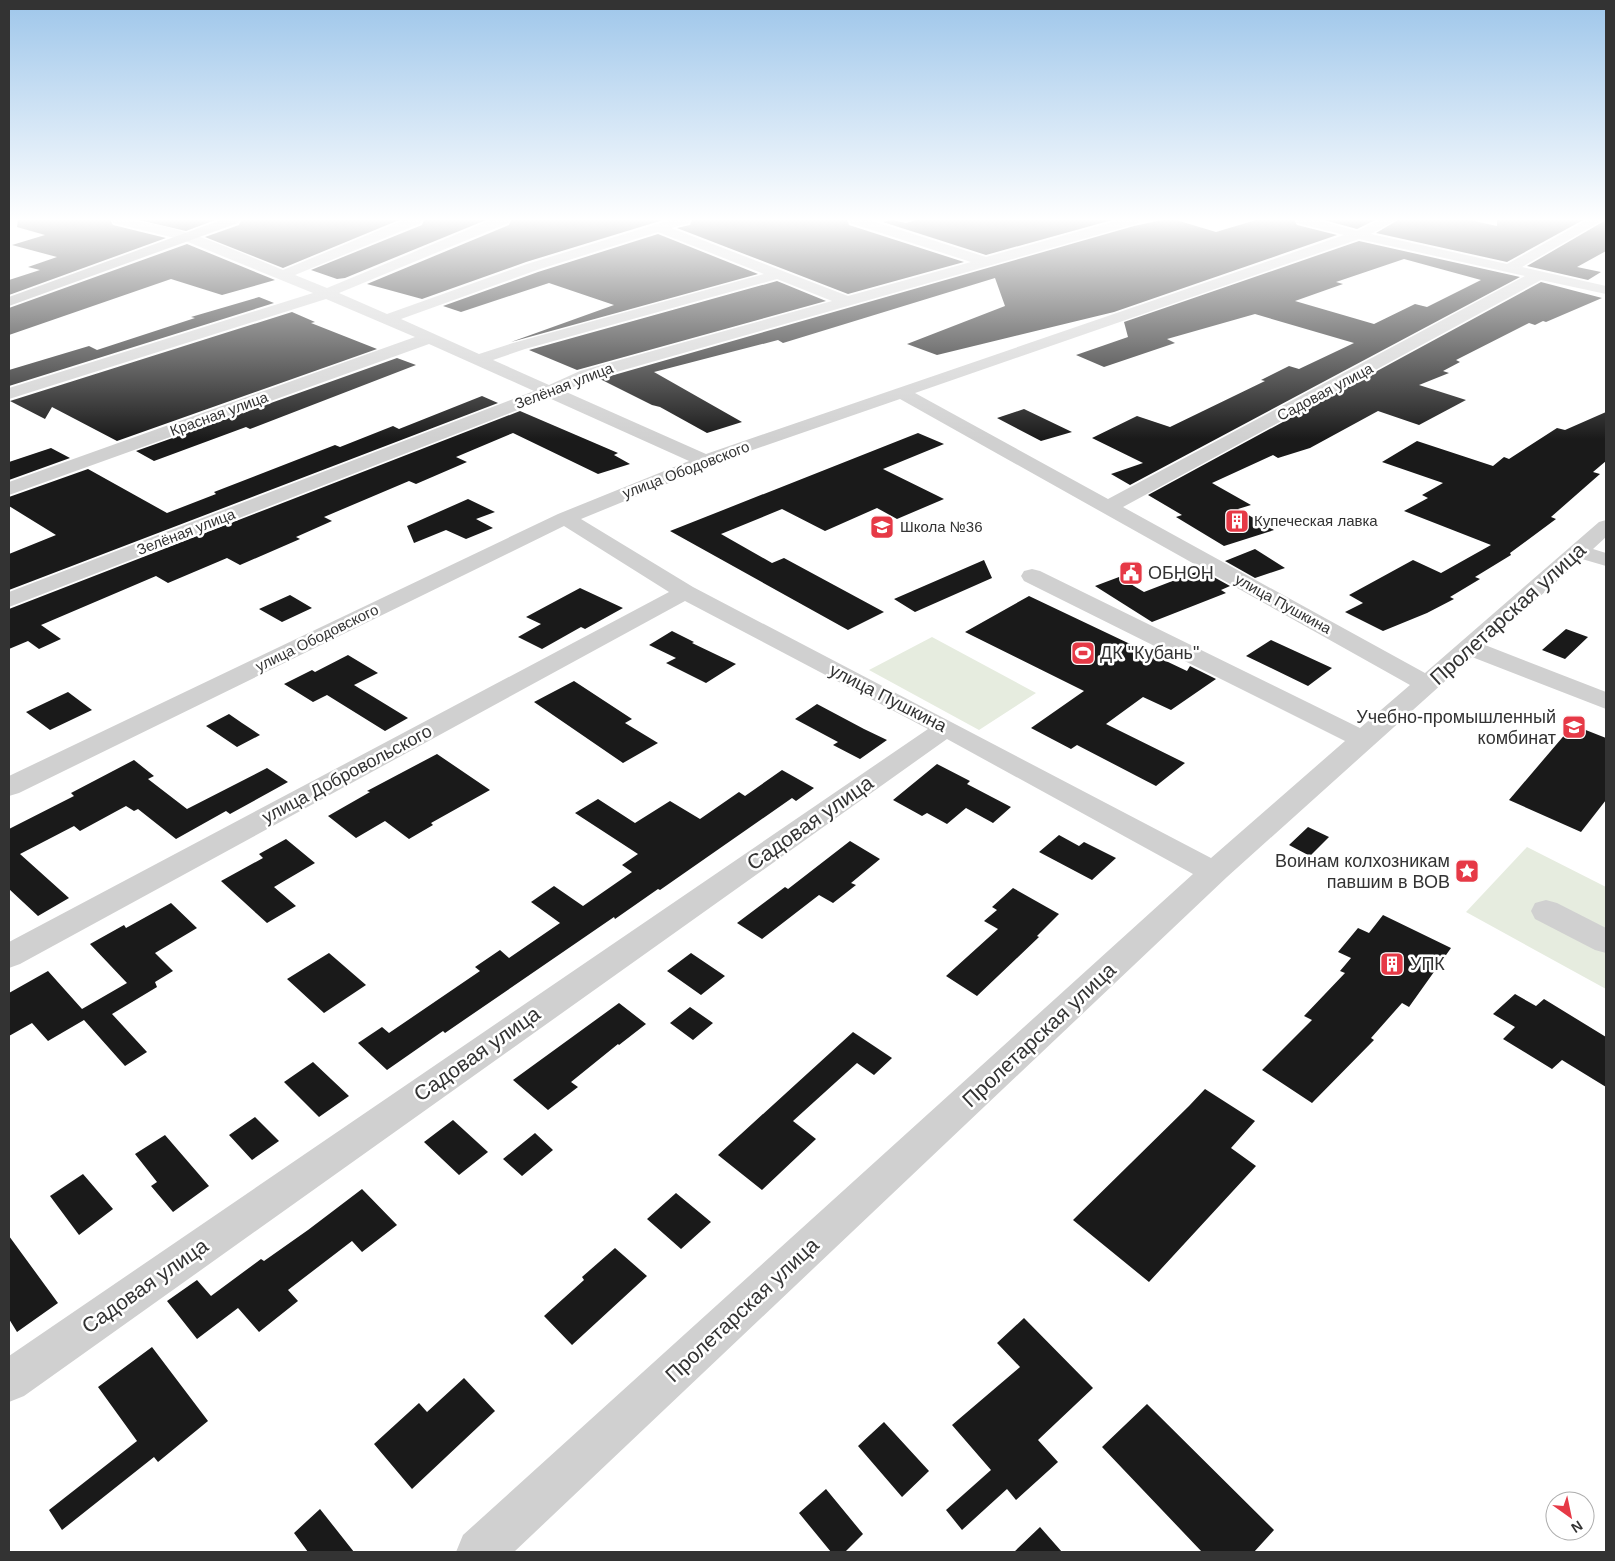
<svg xmlns="http://www.w3.org/2000/svg" width="1615" height="1561" font-family="Arial,sans-serif">
<style>
.green{fill:#e6ecdf}
.building{fill:#1a1a1a;fill-rule:evenodd}
.lines{fill:none;stroke-linecap:round;stroke-linejoin:round}
.minor{fill:#d0d0d0;fill-rule:evenodd}
.major{fill:#ababab;fill-rule:evenodd}
.labels{text-anchor:middle;stroke-width:5;stroke-linejoin:round;paint-order:stroke}
.far-street-label{font-size:15px;fill:#333;stroke:#fff}
.far-poi-label{font-size:15px;fill:#333;stroke:#fff;text-anchor:start}
.poi-label{font-size:18px;fill:#333;stroke:#fff;text-anchor:start}
.street-label{font-size:18px;fill:#333;stroke:#fff}
.near-street-label{font-size:21px;fill:#333;stroke:#fff}
</style>
<rect width="100%" height="100%" fill="#fff"/>
<path class="green" d="M932,637L1036,693L979,730L869,670Z
M1527,847L1606,887V935L1545,903L1535,915L1606,952V989L1466,912Z"/>
<path class="building" d="M18,220H110L113,225L166,238L9,295V280L40,270L28,267L57,257L12,245L45,235L17,227Z
M139,220H215L186,231Z
M241,220H399L283,268L205,237L239,225Z
M424,220H486L345,278L337,279L311,270L422,225Z
M511,220H663L526,262L422,299L367,284L509,225Z
M692,220H847L849,225L964,262L848,294L677,228L690,225Z
M892,220L906,223L917,220H1112L986,255L883,222Z
M1162,220H1176L1216,232L1256,220H1294L1297,225L1337,235L1114,312L937,355L907,344L1005,306L995,278L783,343L778,340L654,372L742,422L707,433L660,407L652,405L600,379L1134,226Z
M1324,220H1375L1357,229Z
M1398,220H1470L1497,226V220H1583L1507,262L1376,233Z
M1606,220V251L1577,267L1601,272L1588,280L1527,266Z
M658,234L758,274L511,342L614,305L549,283L461,312L443,306L538,272Z
M1359,241L1520,277L1130,485L1111,474L1143,463L1092,438L1137,416L1170,427L1265,381L1261,380L1289,366L1299,369L1354,343L1255,314L1167,339L1175,343L1104,367L1076,355L1128,337L1124,322ZM1404,259L1481,280L1427,307L1415,304L1374,324L1295,301L1343,284L1336,282Z
M187,244L275,280L222,295L171,279L9,335V308Z
M777,281L826,301L577,370L529,350Z
M1541,282L1602,298L1546,322L1543,321L1535,325L1529,323L1456,360L1460,362L1443,371L1449,373L1419,385L1466,400L1419,425L1378,411L1310,448L1278,458L1273,455L1212,483L1251,505L1238,509L1274,530L1224,546L1176,517L1182,515L1148,495Z
M259,297L274,303L9,386V370L89,346L97,350L195,318L191,317Z
M292,312L315,322L311,323L377,349L117,441L52,407L45,419L10,401Z
M397,358L416,365L250,429L246,427L154,461L136,451Z
M482,396L498,403L9,590V554L56,535L9,506V497L88,469L167,513L216,494L214,492L335,445L340,447L393,426L399,429Z
M1024,409L1072,432L1041,441L997,418Z
M520,411L618,453L614,455L630,464L598,474L513,433L456,457L467,462L416,484L409,481L324,517L332,521L296,537L300,539L240,565L227,558L168,583L156,576L41,625L61,639L39,649L28,641L9,649V609Z
M1606,412V461L1593,472L1600,474L1551,517L1556,519L1510,553L1511,555L1475,577L1480,579L1450,597L1454,599L1427,613L1383,631L1345,612L1363,603L1349,595L1413,560L1441,573L1491,545L1404,511L1428,498L1422,495L1443,483L1382,462L1417,441L1493,466L1504,457L1509,459L1557,428L1565,430Z
M918,433L944,444L883,469L944,499L897,519L877,508L825,531L782,509L721,534L772,563L784,558L884,612L848,630L670,531Z
M51,448L70,458L9,480V462Z
M468,499L495,512L476,519L493,528L466,539L446,530L414,543L407,526Z
M1255,549L1285,568L1255,578L1225,561Z
M984,560L992,578L915,612L894,599Z
M1201,570L1230,586L1221,590L1226,593L1152,622L1095,586L1119,577L1144,592Z
M580,588L623,608L585,629L581,627L542,649L518,637L541,624L526,617Z
M290,595L312,608L282,622L259,609Z
M1029,596L1187,671L1190,666L1216,679L1171,710L1143,697L1106,724L1185,763L1156,786L1077,745L1071,749L1031,728L1084,691L965,632Z
M1566,629L1588,637L1565,659L1542,650Z
M672,631L694,642L692,643L736,664L706,683L666,663L676,658L649,645Z
M1271,640L1332,668L1308,686L1246,656Z
M348,655L378,673L354,685L408,718L385,731L327,695L313,702L284,684L312,670L315,672Z
M574,681L632,719L625,723L658,743L623,763L534,702Z
M68,692L92,710L50,730L26,712Z
M817,704L864,729L887,740L860,759L833,745L838,742L795,719Z
M229,714L242,723L260,735L237,747L206,726Z
M1573,725L1606,738V800L1581,832L1509,800Z
M437,754L490,790L431,823L433,825L409,839L385,821L356,838L328,816L370,792L367,791Z
M134,760L154,776L148,779L187,809L267,768L288,782L230,814L226,811L176,839L138,809L134,811L126,806L80,831L74,826L20,854L69,898L38,916L9,889V829L74,796L71,793Z
M937,764L970,781L967,784L1011,807L993,823L966,808L947,824L927,813L922,816L893,800Z
M782,770L814,788L796,801L792,798L660,890L658,889L615,919L614,917L445,1033L443,1031L387,1070L358,1043L382,1027L389,1033L480,971L475,967L500,950L509,958L560,923L531,902L554,886L583,906L632,872L622,865L638,854L575,813L598,799L635,823L670,801L700,819L739,792L745,796Z
M1308,827L1329,837L1310,856L1289,845Z
M1059,835L1079,846L1084,842L1116,858L1092,880L1039,852Z
M286,839L315,863L274,887L296,906L267,923L221,881L263,858L259,854Z
M850,841L880,859L851,883L856,885L833,903L819,895L762,939L737,923L785,887L788,889Z
M1013,888L1059,914L1037,936L1039,937L977,996L946,976L998,929L984,921L997,910L992,907Z
M171,903L197,928L155,953L173,971L155,982L157,987L112,1014L147,1052L125,1066L84,1020L48,1041L32,1023L9,1036V993L48,971L82,1009L127,983L90,944L124,925L126,928Z
M1383,915L1451,948L1409,1007L1402,1003L1371,1038L1374,1040L1312,1103L1262,1070L1312,1020L1304,1016L1345,973L1340,971L1351,958L1338,952L1358,928L1369,933Z
M329,953L366,985L324,1013L287,979Z
M691,953L725,976L701,995L667,971Z
M1515,994L1536,1006L1544,999L1606,1037V1087L1562,1060L1552,1069L1503,1039L1515,1027L1493,1014Z
M619,1003L646,1024L619,1045L618,1044L571,1082L578,1087L548,1110L513,1080Z
M690,1007L713,1023L693,1040L670,1023Z
M853,1032L892,1058L874,1075L857,1063L793,1121L816,1139L762,1190L718,1155Z
M313,1062L349,1096L319,1117L284,1082Z
M1205,1089L1255,1121L1231,1148L1256,1166L1149,1282L1073,1220L1189,1106Z
M255,1117L279,1141L252,1160L229,1135Z
M453,1120L488,1152L459,1175L424,1142Z
M535,1133L553,1150L522,1176L503,1159Z
M165,1135L209,1186L173,1212L151,1186L157,1182L135,1154Z
M83,1174L113,1209L79,1235L50,1196Z
M362,1189L397,1225L362,1252L352,1241L288,1290L298,1301L259,1332L238,1308L197,1339L167,1301L197,1280L211,1296L261,1259L264,1261L308,1230Z
M676,1193L711,1222L681,1249L647,1219Z
M9,1236L58,1303L17,1332L9,1319Z
M615,1248L647,1276L572,1345L544,1316L584,1280L582,1277Z
M1024,1318L1093,1388L1038,1440L1058,1462L1016,1500L1007,1489L962,1530L946,1510L991,1470L952,1425L1020,1367L997,1343Z
M152,1347L208,1421L158,1462L154,1457L62,1530L49,1510L137,1441L98,1387Z
M464,1378L495,1411L412,1489L374,1444L419,1403L427,1412Z
M1147,1404L1274,1530L1254,1552H1202L1102,1447Z
M884,1422L929,1471L902,1497L858,1446Z
M826,1489L863,1534L845,1552H831L799,1513Z
M320,1509L354,1552H308L294,1533Z
M1040,1527L1062,1552H1014Z"/>
<g class="lines">
<path class="minor" d="M112,220C172,220 228,248 283,270L404,220H422L421,223L295,275L327,288L491,220H509L508,223L339,293L387,314L527,264L670,220H690L689,223L671,228L848,296L971,262L850,223L849,220H869L986,257L1119,220H1140L1139,223L592,379L564,391L706,454L1344,235L1297,223L1296,220H1317L1357,231L1379,220H1396L1371,234L1507,264L1587,220H1603L1522,267L1606,286V294L1541,280L1123,507L1425,673L1599,522L1606,520V537L1593,549L1606,553V566L1582,559L1485,645L1606,692V709L1472,657L1227,877L514,1552H456L463,1535L1193,874L947,739L24,1396L9,1402V1356L928,729L685,601L20,964L9,968V942L669,592L564,526L19,793L9,796V776L558,514L689,461L549,398L9,607V592L534,391L429,344L9,495V482L415,337L326,299L9,399V388L313,293L183,240L113,223ZM658,232L764,274L513,343L479,354L401,319L537,270ZM1359,239L1525,276L1108,499L915,393ZM777,279L832,301L580,371L549,385L493,360L525,349ZM900,399L1410,685L1360,728L1040,571L1032,569L1024,571L1021,576L1024,581L1345,741L1211,858L693,587L581,519L735,456Z
M1546,900L1557,903L1606,928V953L1595,950L1535,919L1531,911L1535,903Z"/>
<path class="major" d="M221,220H239L238,223L9,306V297Z"/>
</g>
<linearGradient id="sky" x2="0" y2="1"><stop stop-color="#9ec6ea"/><stop offset="0.5" stop-color="#fff"/><stop offset="1" stop-color="#fff" stop-opacity="0"/></linearGradient>
<rect width="1615" height="439" fill="url(#sky)"/>
<defs>
<g id="building-square" transform="scale(1.25)"><rect x="-9" y="-9" width="18" height="18" rx="4" fill="#e63946" stroke="#fff"/><path d="M-4-6H4V6H1V3H-1V6H-4ZM-2.5-4.3h1.7v1.8h-1.7ZM.8-4.3h1.7v1.8H.8ZM-2.5-1h1.7V.8h-1.7ZM.8-1h1.7V.8H.8Z" fill="#fff"/></g>
<g id="school-square" transform="scale(1.25)"><rect x="-9" y="-9" width="18" height="18" rx="4" fill="#e63946" stroke="#fff"/><path d="M0-5L7-2L0 1L-7-2ZM-4 1L0 2.5L4 1V4Q0 6-4 4Z" fill="#fff"/></g>
<g id="civic-square" transform="scale(1.25)"><rect x="-9" y="-9" width="18" height="18" rx="4" fill="#e63946" stroke="#fff"/><path d="M-.6-6.5H3V-4.5H.6V-3L4-1V1h2V6H-6V1h2V-1L-.6-3ZM-1.2 2.5V6h2.4V2.5Z" fill="#fff"/></g>
<g id="stadium-square" transform="scale(1.25)"><rect x="-9" y="-9" width="18" height="18" rx="4" fill="#e63946" stroke="#fff"/><path d="M0-5a6.5 5 0 1 0 0 10a6.5 5 0 1 0 0-10ZM-3.5-1.8h7v3.6h-7Z" fill="#fff"/></g>
<g id="university-square" transform="scale(1.25)"><rect x="-9" y="-9" width="18" height="18" rx="4" fill="#e63946" stroke="#fff"/><path d="M0-5L7-2L0 1L-7-2ZM-4 1L0 2.5L4 1V4Q0 6-4 4Z" fill="#fff"/></g>
<g id="sight-square" transform="scale(1.25)"><rect x="-9" y="-9" width="18" height="18" rx="4" fill="#e63946" stroke="#fff"/><path d="M0-6L1.8-2.2L6-1.7L2.9 1.2L3.7 5.4L0 3.3L-3.7 5.4L-2.9 1.2L-6-1.7L-1.8-2.2Z" fill="#fff"/></g>
</defs>
<g fill-rule="evenodd">
<use href="#building-square" x="1237" y="521"/>
<use href="#school-square" x="882" y="527"/>
<use href="#civic-square" x="1131" y="573"/>
<use href="#stadium-square" x="1083" y="653"/>
<use href="#university-square" x="1574" y="727"/>
<use href="#sight-square" x="1467" y="871"/>
<use href="#building-square" x="1392" y="964"/>
</g>
<g class="labels">
<g class="far-street-label">
<text transform="translate(564 386) rotate(-21)" y="5">Зелёная улица</text>
<text transform="translate(1325 392) rotate(-28)" y="5">Садовая улица</text>
<text transform="translate(219 414) rotate(-20)" y="5">Красная улица</text>
<text transform="translate(686 470) rotate(-21)" y="5">улица Ободовского</text>
<text transform="translate(186 532) rotate(-21)" y="5">Зелёная улица</text>
<text transform="translate(1283 604) rotate(29)" y="5">улица Пушкина</text>
<text transform="translate(317 638) rotate(-26)" y="5">улица Ободовского</text>
</g>
<g class="far-poi-label">
<text x="1254" y="526">Купеческая лавка</text>
<text x="900" y="532">Школа №36</text>
</g>
<g class="poi-label">
<text x="1148" y="579">ОБНОН</text>
<text x="1100" y="659">ДК "Кубань"</text>
<text x="1556" y="723" text-anchor="end">Учебно-промышленный<tspan x="1556" dy="21">комбинат</tspan></text>
<text x="1450" y="867" text-anchor="end">Воинам колхозникам<tspan x="1450" dy="21">павшим в ВОВ</tspan></text>
<text x="1410" y="970">УПК</text>
</g>
<g class="street-label">
<text transform="translate(888 698) rotate(27)" y="6">улица Пушкина</text>
<text transform="translate(347 774) rotate(-28)" y="6">улица Добровольского</text>
</g>
<g class="near-street-label">
<text transform="translate(1508 614) rotate(-42)" y="7">Пролетарская улица</text>
<text transform="translate(810 823) rotate(-35)" y="7">Садовая улица</text>
<text transform="translate(1039 1035) rotate(-43)" y="7">Пролетарская улица</text>
<text transform="translate(477 1054) rotate(-35)" y="7">Садовая улица</text>
<text transform="translate(145 1286) rotate(-35)" y="7">Садовая улица</text>
<text transform="translate(742 1310) rotate(-43)" y="7">Пролетарская улица</text>
</g>
</g>
<rect width="1615" height="1561" fill="none" stroke="#333333" stroke-width="20"/>
<g transform="translate(1570 1516) rotate(147)"><circle r="24" fill="#ffffff" stroke="#adadad"/>
<path d="M0-4L9 19L0 12L-9 19Z" fill="#e63946"/>
<text y="-8" font-size="14" font-weight="bold" text-anchor="middle" fill="#333333">N</text>
</g>
</svg>
